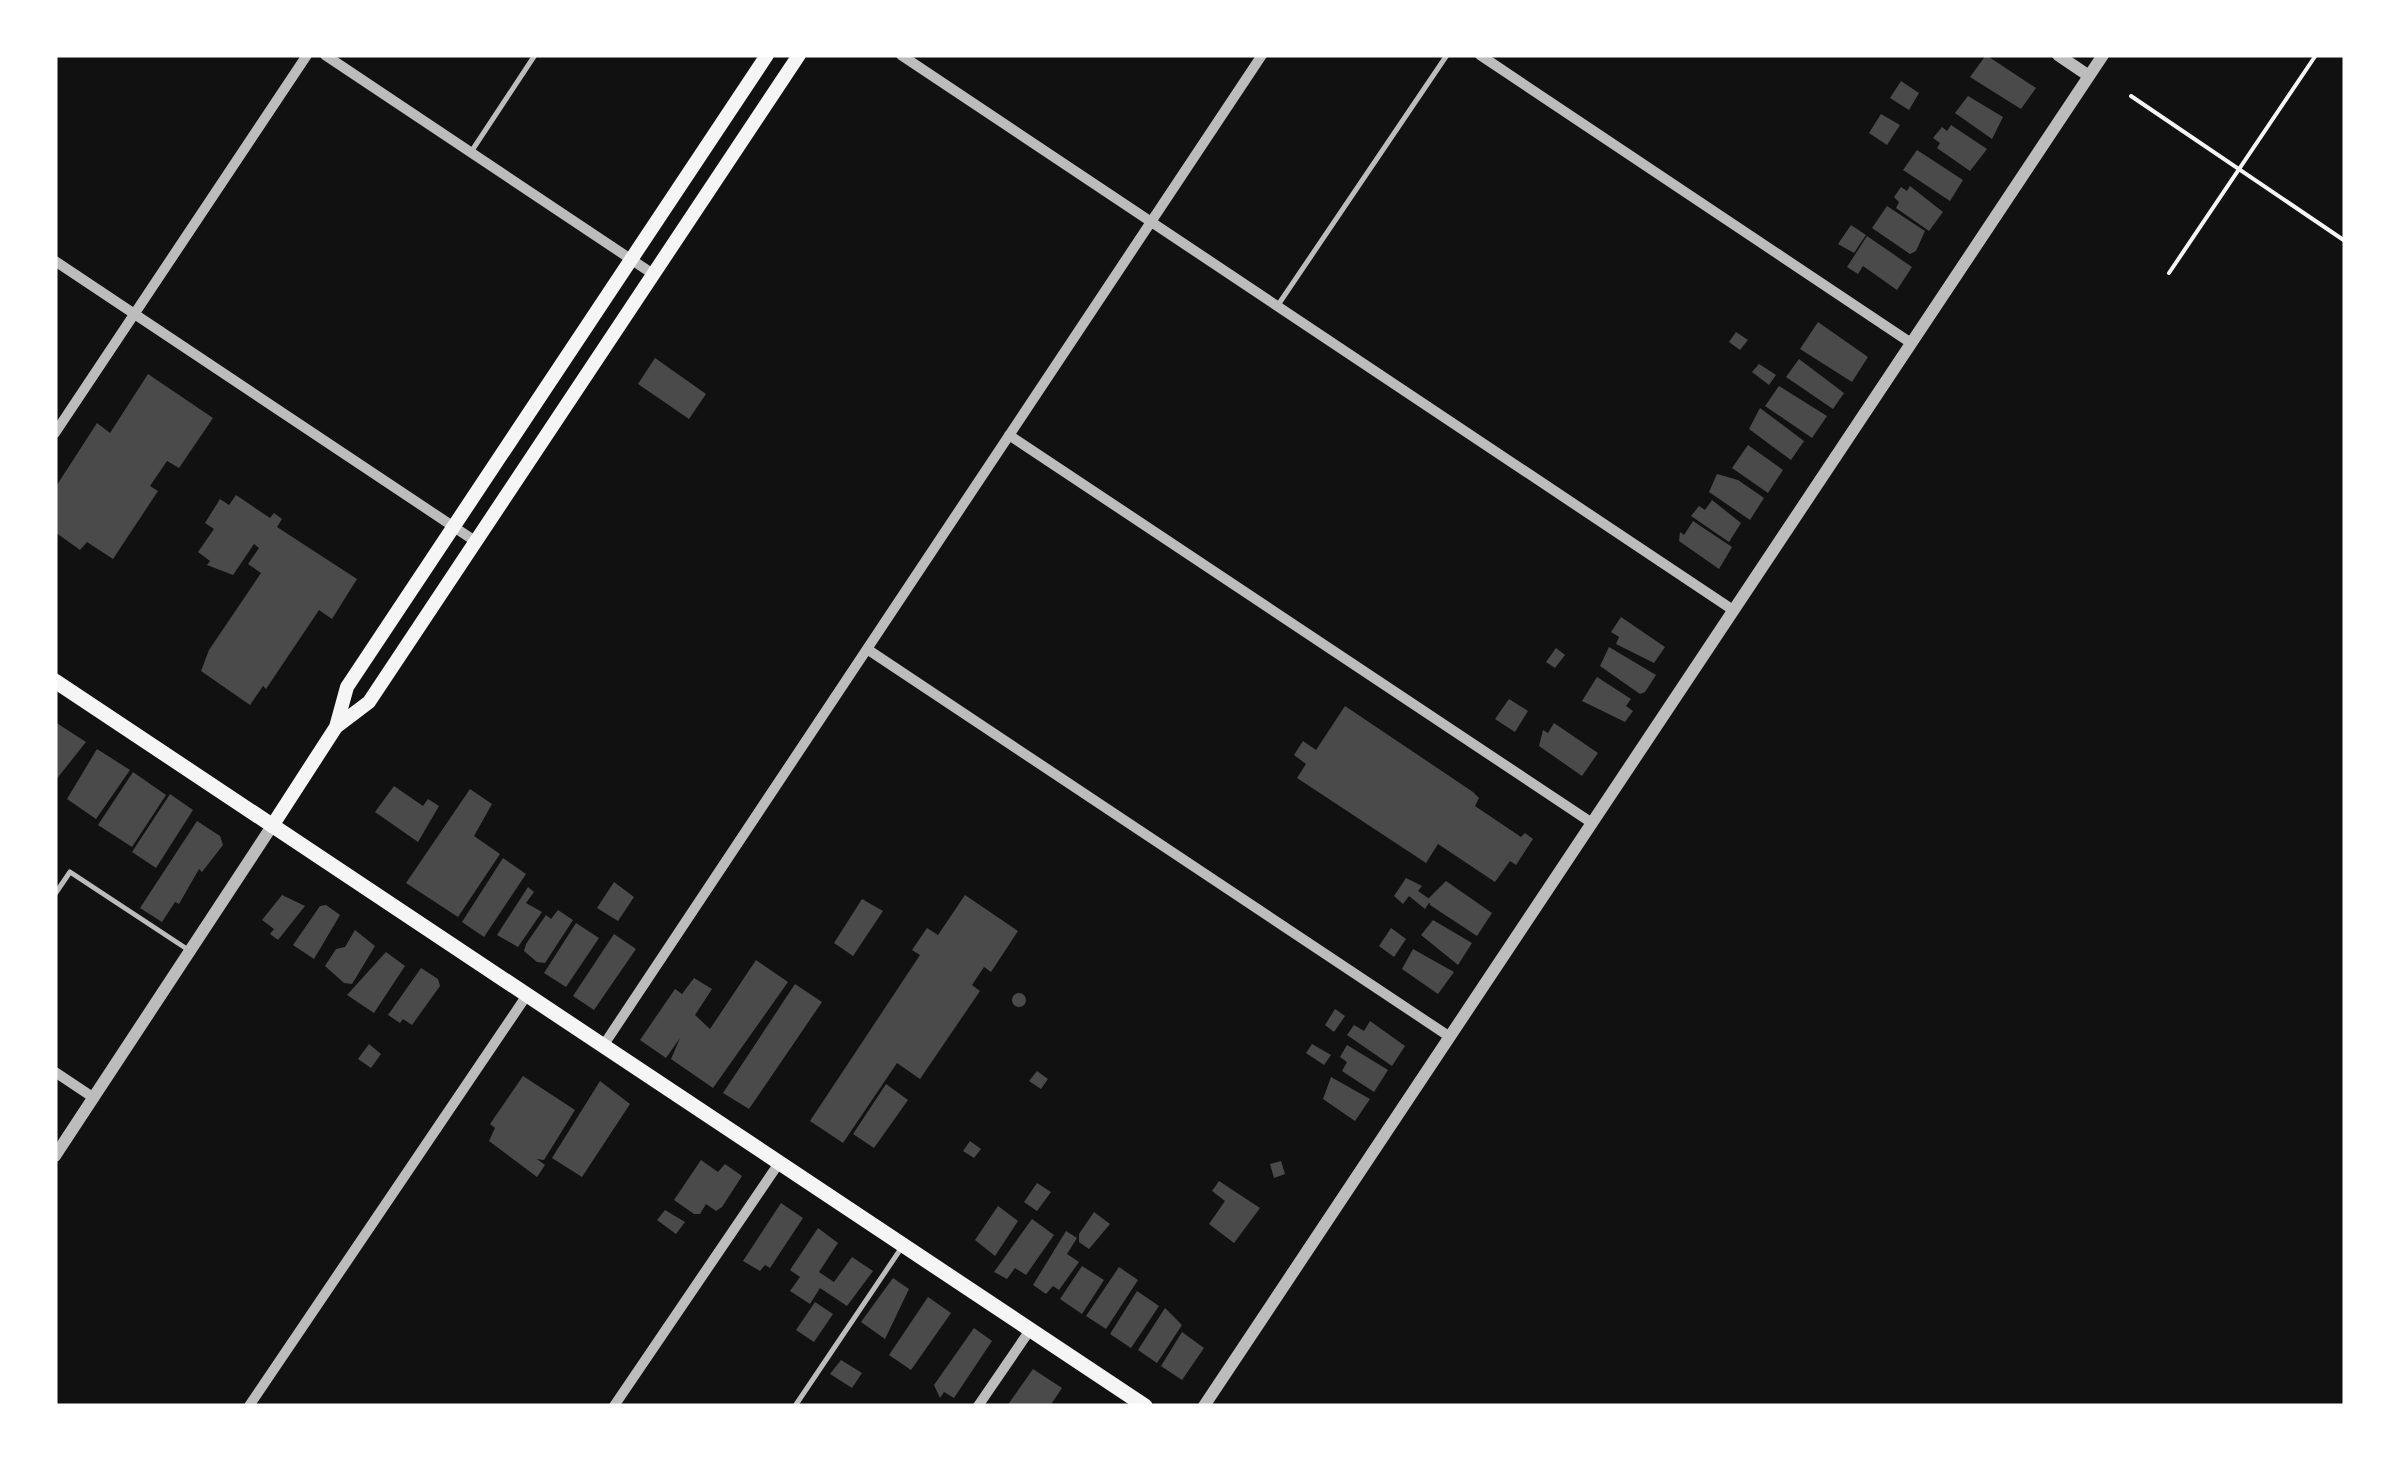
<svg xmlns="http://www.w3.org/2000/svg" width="2400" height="1461" font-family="'Open Sans',sans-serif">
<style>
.building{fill:#4a4a4a}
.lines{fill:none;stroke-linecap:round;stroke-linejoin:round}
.path{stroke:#f5f5f5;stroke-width:4}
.service{stroke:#bcbcbc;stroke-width:5}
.minor{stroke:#bcbcbc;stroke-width:10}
.tertiary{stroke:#bcbcbc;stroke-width:12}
.secondary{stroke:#f5f5f5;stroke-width:14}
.primary{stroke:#f5f5f5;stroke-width:15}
</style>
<rect width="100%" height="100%" fill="#111"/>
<path class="building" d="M1986,55L2036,88L2021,109L1970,77Z
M1901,81L1919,93L1909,110L1890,98Z
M1968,96L2003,117L1992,139L1955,113Z
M1881,114L1900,125L1887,145L1869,133Z
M1951,125L1987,149L1970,171L1937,148L1940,143L1933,138L1942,127L1947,131Z
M1917,150L1963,180L1950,201L1903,170Z
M1910,186L1943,212L1929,231L1896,208L1899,202L1894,197L1901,187L1907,191Z
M1887,206L1925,231L1916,251L1910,254L1872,228Z
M1851,225L1866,235L1854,253L1838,244Z
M1867,236L1912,267L1897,290L1863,266L1858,274L1847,267Z
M1818,322L1868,357L1852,382L1800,349Z
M1736,332L1748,340L1740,350L1729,342Z
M655,358L706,394L689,419L638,384Z
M1799,359L1844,393L1833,409L1786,377Z
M1759,364L1776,375L1769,385L1752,372Z
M148,374L213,418L179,468L167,461L150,486L158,491L113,559L87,542L80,550L55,532V488L97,423L110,433Z
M1779,386L1827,416L1812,438L1765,406Z
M1760,408L1804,441L1791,460L1749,429Z
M1748,445L1783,470L1768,493L1732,468Z
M1717,474L1738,480L1764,498L1750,520L1709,492Z
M236,495L270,518L274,513L282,519L277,527L357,579L332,619L319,610L266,689L263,686L250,705L201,671L209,650L261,573L248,564L259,548L254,544L233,575L207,565L210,561L198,552L214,529L205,523L220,499L229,505Z
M1712,500L1741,523L1729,542L1691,516L1699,506L1705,510Z
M1693,521L1732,547L1719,569L1679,541L1680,532L1684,535Z
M1621,617L1665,647L1654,663L1616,644L1619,637L1611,632Z
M1609,647L1656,675L1645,692L1640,694L1600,666Z
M1556,648L1565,655L1555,668L1546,662Z
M1597,677L1631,699L1626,706L1633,711L1625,722L1582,701Z
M1509,699L1528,711L1515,732L1495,719Z
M1345,706L1473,792L1479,798L1475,806L1521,837L1525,833L1533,839L1516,865L1510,861L1495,882L1438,844L1426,863L1297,778L1306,764L1294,755L1303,741L1316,750Z
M55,722L86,742L55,781Z
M1554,723L1598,753L1582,776L1539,746L1543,730L1548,733Z
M97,749L130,770L96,819L67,799Z
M133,772L166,795L132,847L98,825Z
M394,786L423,806L428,799L439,806L418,842L375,812Z
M470,789L492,804L474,836L500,854L458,917L406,883Z
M170,794L193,810L156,868L132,852Z
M197,821L220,836L223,845L202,872L199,869L179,904L175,902L162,922L140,908Z
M503,858L526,874L484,937L462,922Z
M1406,878L1422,886L1418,891L1431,900L1425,909L1409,896L1403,904L1394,896Z
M1446,881L1492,913L1477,936L1430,905L1429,898Z
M614,882L634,897L618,921L597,908Z
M528,887L534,892L526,903L542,912L518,947L497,935Z
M282,895L305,906L278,940L270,934L274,929L262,920Z
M965,895L1018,931L991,972L984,967L972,985L980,991L920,1079L897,1063L843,1143L810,1121L920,955L912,950L927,928L938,935Z
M862,899L883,911L853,956L834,943Z
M326,905L340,915L314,959L293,945L320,906Z
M558,910L573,920L545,963L537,962L524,951L526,944L546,915L551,919Z
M1433,920L1472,943L1458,965L1421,935Z
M576,923L599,938L566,987L544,973Z
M1391,928L1406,939L1394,957L1379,946Z
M355,930L375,946L352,984L344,983L325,966L336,949L345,947Z
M614,934L636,949L594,1010L573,996Z
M1413,949L1454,972L1438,994L1402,969Z
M386,952L405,966L374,1013L347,995Z
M756,960L788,982L713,1088L671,1059L680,1038L666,1058L640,1040L675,989L682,994L694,978L712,989L695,1015L710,1029Z
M421,968L438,979L440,986L412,1025L403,1019L400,1023L388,1015Z
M795,984L822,1002L749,1109L723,1093Z
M1012 1000a7 7 0 1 1 14 0a7 7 0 1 1-14 0Z
M1335,1009L1345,1016L1334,1032L1325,1025Z
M1370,1021L1405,1046L1392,1066L1347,1035L1354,1025L1364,1031Z
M369,1044L381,1054L371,1068L358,1059Z
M1312,1044L1331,1055L1324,1065L1306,1053Z
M1347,1045L1388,1070L1374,1092L1342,1071L1347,1062L1340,1057Z
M1037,1071L1048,1079L1041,1089L1029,1081Z
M523,1076L575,1110L544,1160L537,1159L545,1165L537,1177L489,1141L495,1128L490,1124Z
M1331,1077L1370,1099L1355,1121L1323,1099Z
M600,1081L630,1104L582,1177L552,1158Z
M886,1084L908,1100L874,1148L853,1134Z
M970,1141L981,1149L974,1158L963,1151Z
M701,1160L718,1172L725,1164L742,1176L722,1207L716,1211L706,1204L700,1214H694L674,1200Z
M1281,1161L1285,1174L1274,1178L1270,1164Z
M1219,1181L1260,1208L1234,1243L1209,1224L1225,1201L1212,1191Z
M1037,1183L1051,1192L1037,1211L1024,1202Z
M781,1203L803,1218L770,1268L765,1265L760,1271L743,1261Z
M998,1206L1018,1221L995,1256L975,1240Z
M665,1210L685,1222L676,1234L657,1220Z
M1094,1212L1110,1224L1089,1249L1079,1242V1234Z
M1032,1219L1054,1235L1026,1275L1015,1268L1007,1279L994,1272Z
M818,1228L838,1243L819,1272L834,1282L852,1257L873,1271L847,1306L820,1288L810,1304L790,1291L800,1277L790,1270Z
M1066,1231L1077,1238L1067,1254L1079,1262L1059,1290L1053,1286L1046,1294L1033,1285Z
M1082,1266L1104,1280L1082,1314L1060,1299Z
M1119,1267L1138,1280L1106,1329L1086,1316Z
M893,1278L909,1289L885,1339L861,1322Z
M1137,1291L1159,1306L1131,1348L1110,1334Z
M928,1297L951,1313L911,1370L889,1355Z
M815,1302L833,1314L814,1342L796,1330Z
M1165,1308L1182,1325L1157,1363L1138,1350Z
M974,1328L992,1341L954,1398L944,1392L940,1398L934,1385Z
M1182,1332L1204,1348L1182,1380L1161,1366Z
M841,1360L862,1373L852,1388L830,1374Z
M1033,1369L1062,1388L1050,1406H1007Z"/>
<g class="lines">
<path class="path" d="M2131,96L2345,241
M2169,273L2316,55"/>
<path class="service" d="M471,152L535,55
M1278,305L1447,55
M55,894L70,872L190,951
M795,1406L902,1247"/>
<path class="minor" d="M325,55L653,274
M901,55L1733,610
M1480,55L1911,343
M55,261L475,541
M55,433L307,55
M1009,435L1592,823
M867,649L1450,1037
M603,1046L1262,55
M55,1072L94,1098
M249,1406L527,995
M614,1406L779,1163
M978,1406L1030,1330"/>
<path class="tertiary" d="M2058,55L2089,76
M55,1156L272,826
M1204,1406L2103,55"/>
<path class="secondary" d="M336,727L369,702L799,55
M272,826L336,727L347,687L767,55"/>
<path class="primary" d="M55,681L1145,1406"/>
</g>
<rect width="2400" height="1461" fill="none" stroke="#ffffff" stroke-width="115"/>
</svg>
